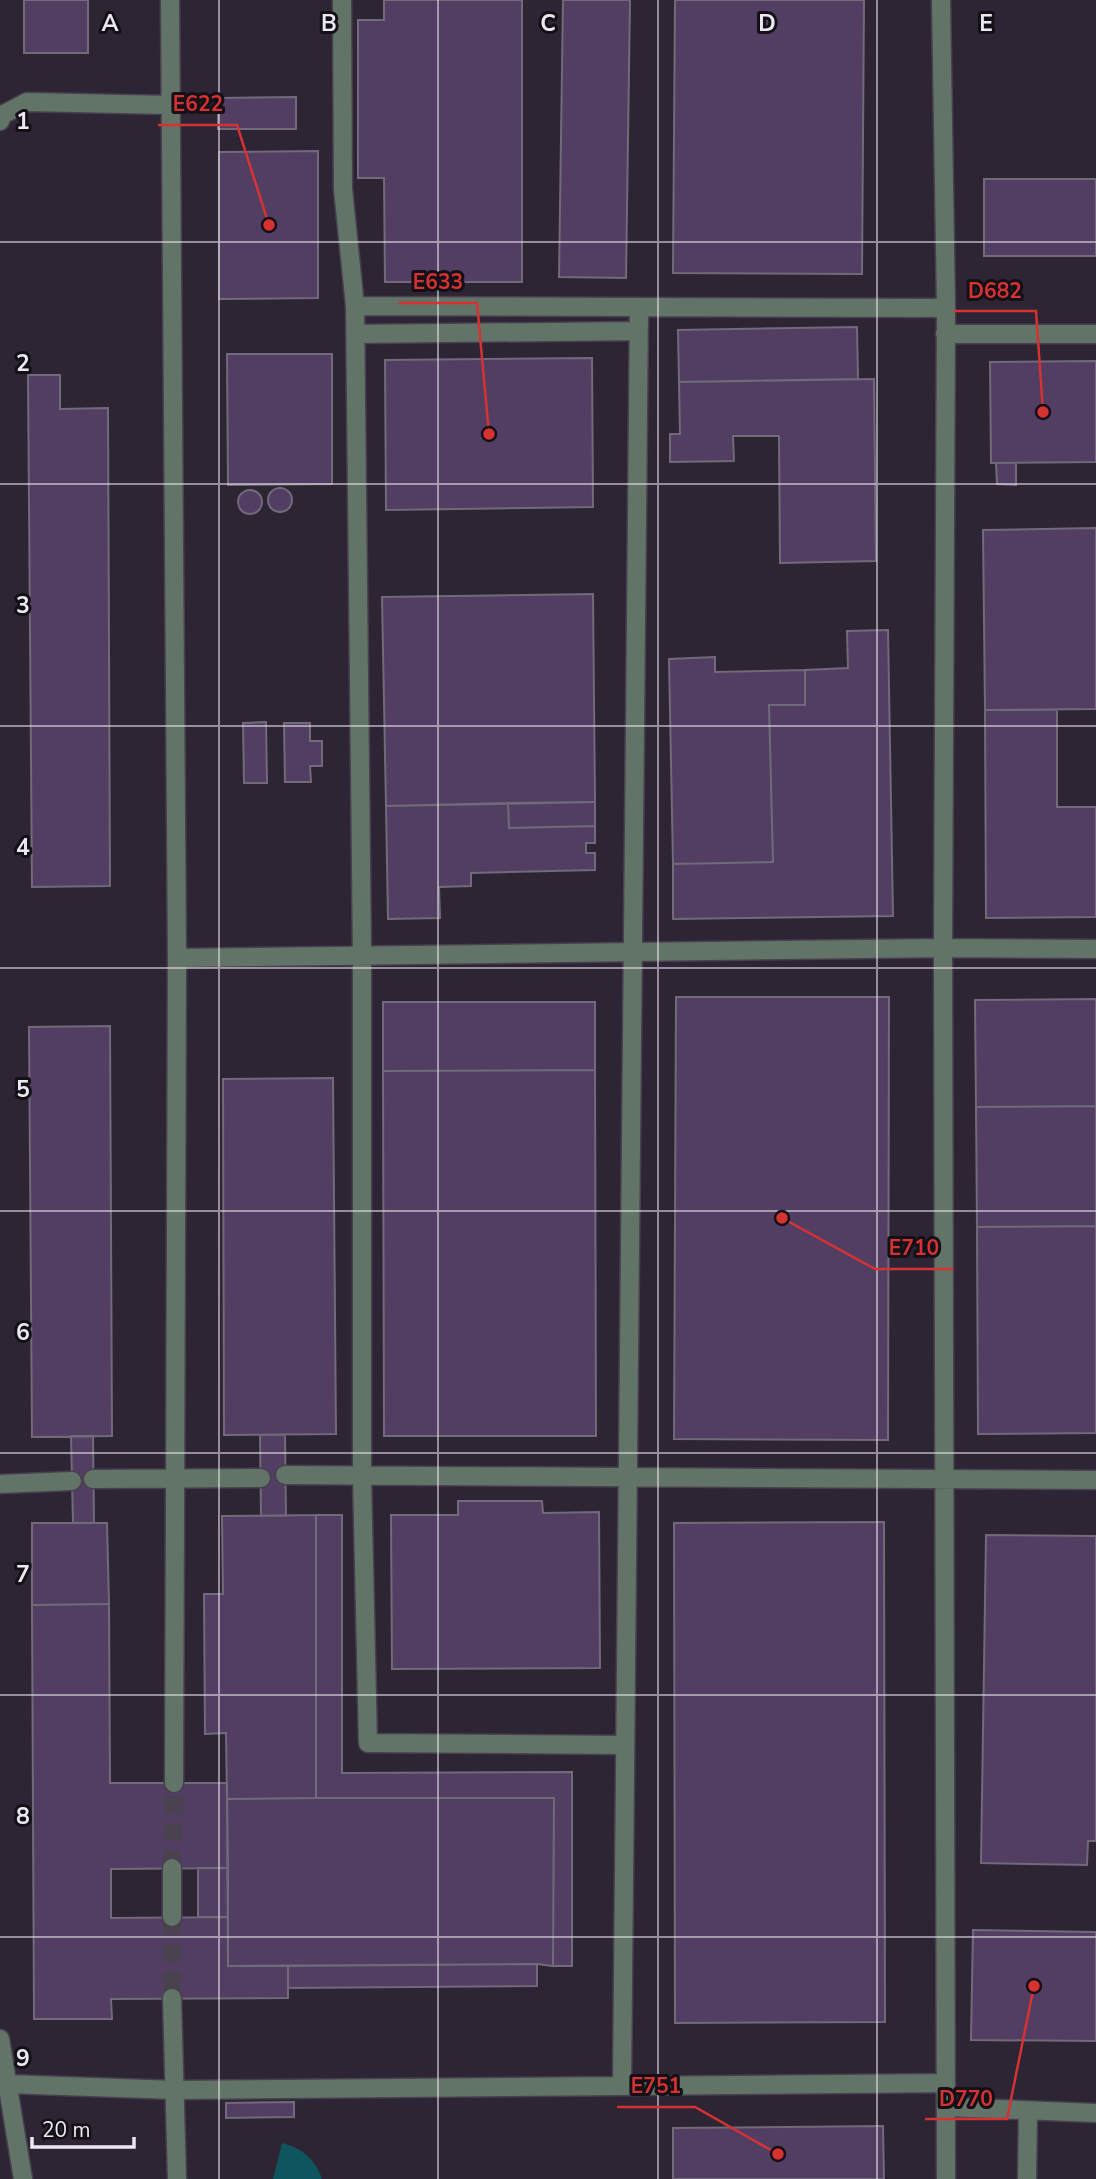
<svg xmlns="http://www.w3.org/2000/svg" width="1096" height="2179" font-family="'Nunito Sans',sans-serif">
<style>
.water{fill:#0f555e}
.building{fill:#523e63;stroke:#72697a;stroke-width:2}
.lines{fill:none;stroke-linecap:round;stroke-linejoin:round}
.minor-tunnel{stroke:#4a4250;stroke-width:18;stroke-dasharray:18 9;stroke-linecap:butt}
.minor-casing{stroke:#48404e;stroke-width:21}
.minor{stroke:#627467;stroke-width:18}
.grid{fill:none;stroke:#ece7f1;stroke-width:2;stroke-opacity:0.55}
.grid-label{font-size:23px;text-anchor:middle;font-weight:bold;fill:#ece7f1;stroke:#141017;stroke-width:6;stroke-linejoin:round;paint-order:stroke}
.leader{fill:none;stroke:#d73232;stroke-width:2.5}
.callout-dot{fill:#d73232;stroke:#141017;stroke-width:2.5}
.callout-label{font-size:21px;text-anchor:middle;font-weight:bold;fill:#d73232;stroke:#141017;stroke-width:6;stroke-linejoin:round;paint-order:stroke}
</style>
<rect width="100%" height="100%" fill="#2d2534"/>
<path class="water" d="M282,2143C302,2148 315,2159 322,2179H273Z"/>
<path class="building" d="M24,0H88V53H24Z
M384,0H522V282H385L384,178H358V20H384Z
M563,0H630L626,278L559,277Z
M675,0H864L862,274L673,273Z
M296,97V129H218V98Z
M318,151V298L219,299V152Z
M984,179H1096V256H984Z
M857,327L858,379L679,382L678,330Z
M227,354H332V484L228,485Z
M592,358L593,507L386,510L385,360Z
M1096,361V462L991,463L990,362Z
M28,375H60V409L108,408L110,886L32,887Z
M874,379L876,561L780,563L779,436H733L734,461L670,462V434H680L679,382Z
M996,463H1016V485L997,484Z
M268 500a12 12 0 1 1 24 0a12 12 0 1 1-24 0Z
M238 502a12 12 0 1 1 24 0a12 12 0 1 1-24 0Z
M1096,528V709L985,710L983,530Z
M593,594L595,802L386,806L382,597Z
M888,630L893,916L673,919V864L773,862L769,705H805V670L848,668L847,631Z
M715,657V672L805,670V705H769L773,862L673,864L669,659Z
M985,710H1057V807H1096V917L986,918Z
M266,722L267,783H244L243,723Z
M284,723H310V741H322V766H310L311,782H285Z
M595,802V826L509,828L508,803Z
M508,803L509,828L595,826V843H586V853H595V870L471,873V886L439,887L440,918L388,919L386,806Z
M676,997H889L888,1440L674,1439Z
M1096,999V1106L976,1107L975,1000Z
M383,1002H595V1070L383,1071Z
M110,1026L112,1436L32,1437L29,1027Z
M595,1070L596,1436H384L383,1071Z
M333,1078L336,1434L224,1435L223,1079Z
M1096,1106V1226L977,1227L976,1107Z
M1096,1226V1433L978,1434L977,1227Z
M260,1435H285L286,1516H261Z
M71,1436H93L94,1523H73Z
M458,1501H542L543,1513L599,1512L600,1668L392,1669L391,1515H458Z
M316,1515V1798L227,1799L226,1733L205,1734L204,1594H223L222,1516Z
M316,1515H342V1773L572,1772V1966H553L554,1798H316Z
M884,1522L885,2022L675,2023L674,1523Z
M32,1523H107L109,1604L32,1605Z
M986,1535L1096,1536V1841H1088L1087,1865L981,1863Z
M109,1604L110,1783H227L228,1868L111,1869V1918L228,1917V1966H288V1998L111,1999L112,2019H34L32,1605Z
M316,1798H554L553,1966L537,1964L228,1966L227,1799Z
M198,1868H228V1917H198Z
M973,1930L1096,1932V2041L971,2040Z
M537,1964V1986L288,1988V1966Z
M294,2102V2117L226,2118V2103Z
M883,2126L884,2179H673V2128Z"/>
<g class="lines">
<path class="minor-tunnel" d="M172,1868L174,1783
M172,1917V1998"/>
<g class="minor-casing">
<path id="minor" d="M170,0L177,958L174,1783
M342,0L343,189L355,306L362,956V1476L368,1743L625,1745
M941,0L946,308L943,948L946,2179
M0,121L2,115L27,102L171,105
M355,306L946,308
M355,334L638,331
M945,334H1096
M177,958L943,948L1096,949
M285,1475L1096,1480
M93,1479L261,1478
M0,1484L72,1481
M172,1917V1868
M172,1998L177,2179
M0,2039L23,2179
M7,2084L175,2090L946,2083
M622,2086L639,307
M946,2107L1096,2113
M1027,2179L1028,2111"/>
</g>
<use href="#minor" class="minor"/>
</g>
<path class="grid" d="M219,0V2179M438,0V2179M658,0V2179M877,0V2179M0,242H1096M0,484H1096M0,726H1096M0,968H1096M0,1211H1096M0,1453H1096M0,1695H1096M0,1937H1096"/>
<g class="grid-label">
<text x="110" y="31">A</text>
<text x="329" y="31">B</text>
<text x="548" y="31">C</text>
<text x="767" y="31">D</text>
<text x="986" y="31">E</text>
<text x="23" y="129">1</text>
<text x="23" y="371">2</text>
<text x="23" y="613">3</text>
<text x="23" y="855">4</text>
<text x="23" y="1097">5</text>
<text x="23" y="1340">6</text>
<text x="23" y="1582">7</text>
<text x="23" y="1824">8</text>
<text x="23" y="2066">9</text>
</g>
<path class="leader" d="M269 225L237 125H158M489 434L477 303H399M1043 412L1036 311H954M782 1218L875 1269H953M778 2154L695 2107H617M1034 1986L1007 2119H925"/>
<g class="callout-dot">
<circle cx="269" cy="225" r="7"/>
<circle cx="489" cy="434" r="7"/>
<circle cx="1043" cy="412" r="7"/>
<circle cx="782" cy="1218" r="7"/>
<circle cx="778" cy="2154" r="7"/>
<circle cx="1034" cy="1986" r="7"/>
</g>
<g class="callout-label">
<text x="198" y="111">E622</text>
<text x="438" y="289">E633</text>
<text x="995" y="298">D682</text>
<text x="914" y="1255">E710</text>
<text x="656" y="2093">E751</text>
<text x="966" y="2106">D770</text>
</g>
<path d="M32 2137v10h102v-10" fill="none" stroke="#ece7f1" stroke-width="3.5"/>
<text x="42" y="2137" font-size="21" fill="#ece7f1" stroke="#141017" stroke-width="5" paint-order="stroke">20 m</text>
</svg>
